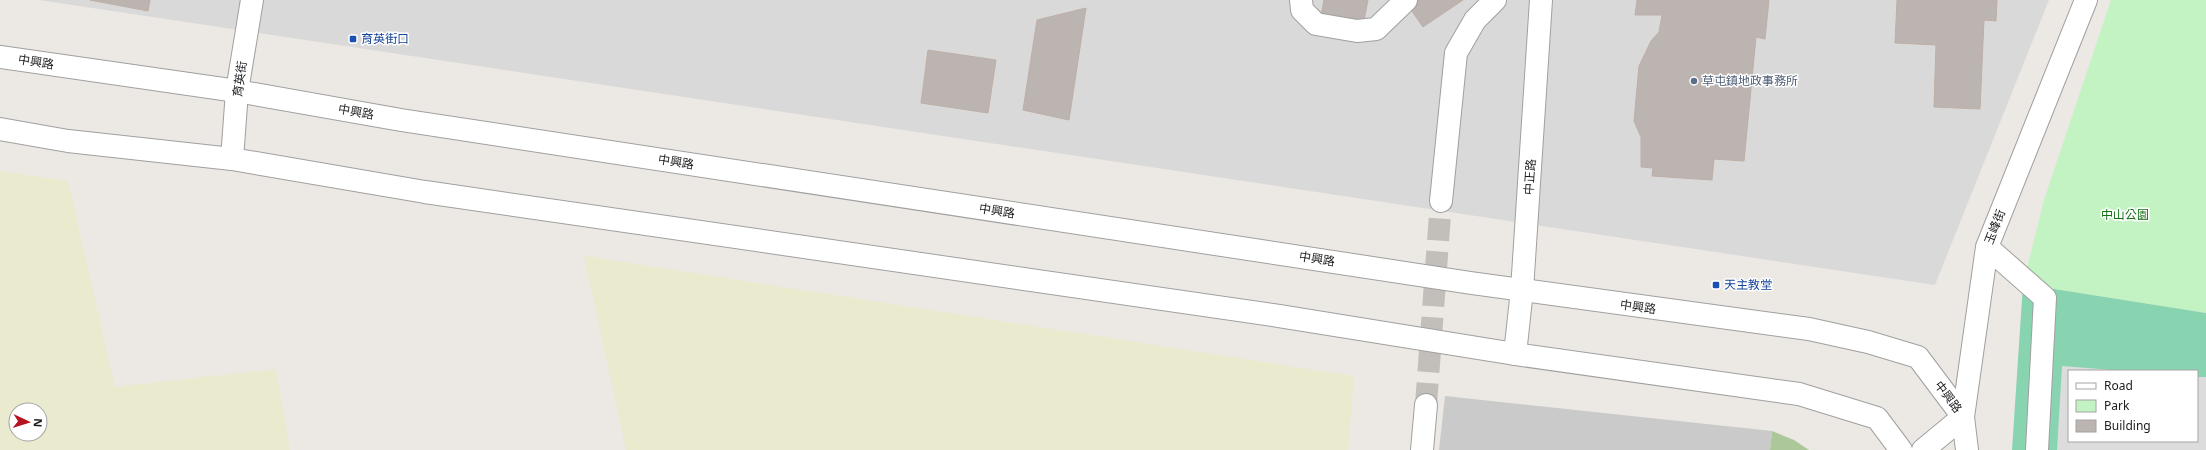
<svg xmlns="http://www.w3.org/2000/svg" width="2206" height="450" font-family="'Noto Sans','Noto Sans TC',sans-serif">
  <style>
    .residential { fill: #dad9d9 }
    .religious { fill: #cacaca }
    .farmland { fill: #eaeacf; fill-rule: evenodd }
    .forest { fill: #acc89b }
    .park { fill: #c3f3c3 }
    .pitch { fill: #88d4b1; fill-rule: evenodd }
    .parking { fill: #dcdcdc }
    .building { fill: #bcb4b0; stroke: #bdafa7 }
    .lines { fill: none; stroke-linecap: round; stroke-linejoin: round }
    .minor-tunnel { stroke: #c2bfbb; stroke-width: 22; stroke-dasharray: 22 11; stroke-linecap: butt }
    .minor-casing { stroke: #a0a0a0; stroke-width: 24 }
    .tertiary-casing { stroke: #a0a0a0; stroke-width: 24 }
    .minor { stroke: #fff; stroke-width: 22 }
    .tertiary { stroke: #fff; stroke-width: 22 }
    .transit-dot { fill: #1a4fb4; stroke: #fff; stroke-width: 1.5 }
    .service-dot { fill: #5c6f8a; stroke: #fff; stroke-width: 1.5 }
    .labels { text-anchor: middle; stroke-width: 3; stroke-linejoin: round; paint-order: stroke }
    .transit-label { font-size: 12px; fill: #164399; stroke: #fff; text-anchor: start }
    .street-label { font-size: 12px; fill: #1c1c1c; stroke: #fff }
    .service-label { font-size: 12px; fill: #4e5e75; stroke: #fff; text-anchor: start }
    .park-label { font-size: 12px; fill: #166f16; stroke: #fff }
  </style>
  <rect width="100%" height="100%" fill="#ece8e3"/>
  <path class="residential" d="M39,0H2049L1935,285Z"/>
  <path class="religious" d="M1445,396L1772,431L1770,450H1439Z"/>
  <path class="farmland" d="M0,171L68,181L115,387L276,369L290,450H0ZM16,410H40V434H16Z
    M584,256L1354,376L1348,450H626Z"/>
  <path class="forest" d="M1772,431L1794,440L1809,450H1770Z"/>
  <path class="park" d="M2111,0H2206V313L2023,284L2044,200Z"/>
  <path class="pitch" d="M2023,284L2206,313V450H2012ZM2069,371H2197V441H2069Z"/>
  <path class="parking" d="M2062,366L2126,371H2069V441H2197V377H2206V450H2057Z"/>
  <path class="building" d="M90,0H150L148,11Z
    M1324,0H1368L1363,25L1321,16Z
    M1417,0H1463L1423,27L1409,7Z
    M1637,0H1769L1765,39L1756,37L1744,161L1714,159L1712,180L1652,176L1653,168L1641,167V137L1634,121L1639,66L1651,41L1659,32L1662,15H1635Z
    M1897,0H1997L1996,21L1984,20L1980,109L1934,107L1936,45L1895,43Z
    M1086,8L1069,120L1023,110L1037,20Z
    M928,50L996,60L988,113L921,103Z"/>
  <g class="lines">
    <path class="minor-tunnel" d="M1426,405L1441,201"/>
    <g class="minor-casing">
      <path id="minor" d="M1301,0L1302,10L1316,24L1357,31L1376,29L1406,0
        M232,159L237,91L252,0
        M1441,201L1456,53L1475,20L1495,0
        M1987,247L2045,298L2037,450
        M1515,354L1522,290L1541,0
        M1422,450L1426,405
        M1923,450L1963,417L1987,247L2086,0"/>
    </g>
    <g class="tertiary-casing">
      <path id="tertiary" d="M0,57L237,91L401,120L1471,283L1809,329L1868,342L1918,357L1963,417L1967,450
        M0,129L68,141L232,159L425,192L1279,316L1515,354L1799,394L1877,418L1901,450"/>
    </g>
    <use href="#minor" class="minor"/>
    <use href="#tertiary" class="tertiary"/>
  </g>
  <g class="transit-dot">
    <rect x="349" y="35" width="8" height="8" rx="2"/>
    <rect x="1712" y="281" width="8" height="8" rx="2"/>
  </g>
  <circle class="service-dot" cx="1694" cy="81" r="4"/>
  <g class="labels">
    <g class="transit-label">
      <text x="361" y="43">育英街口</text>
      <text x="1724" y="289">天主教堂</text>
    </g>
    <g class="street-label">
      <text transform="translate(36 62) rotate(9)" y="4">中興路</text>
      <text transform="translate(240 79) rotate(-82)" y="4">育英街</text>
      <text transform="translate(356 112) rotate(10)" y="4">中興路</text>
      <text transform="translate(676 162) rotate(9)" y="4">中興路</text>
      <text transform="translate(1530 177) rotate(-86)" y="4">中正路</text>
      <text transform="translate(997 211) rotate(9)" y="4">中興路</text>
      <text transform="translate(1995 227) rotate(-69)" y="4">玉峰街</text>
      <text transform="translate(1317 259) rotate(9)" y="4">中興路</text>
      <text transform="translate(1638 307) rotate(8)" y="4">中興路</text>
      <text transform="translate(1948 397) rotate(53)" y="4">中興路</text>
    </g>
    <g class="service-label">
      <text x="1702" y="85">草屯鎮地政事務所</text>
    </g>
    <g class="park-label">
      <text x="2125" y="219">中山公園</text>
    </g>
  </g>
  <rect x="2068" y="370" width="130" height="72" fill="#ffffff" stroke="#a4a4a4"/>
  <rect x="2076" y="383" width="20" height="6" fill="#ffffff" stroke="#a4a4a4"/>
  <text x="2104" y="390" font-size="12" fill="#1c1c1c">Road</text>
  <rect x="2076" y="400" width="20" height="12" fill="#c3f3c3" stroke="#a4a4a4"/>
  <text x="2104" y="410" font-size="12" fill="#1c1c1c">Park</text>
  <rect x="2076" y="420" width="20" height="12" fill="#bcb4b0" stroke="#a4a4a4"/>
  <text x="2104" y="430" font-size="12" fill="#1c1c1c">Building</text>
  <g transform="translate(28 422) rotate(94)"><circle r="19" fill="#ffffff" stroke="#a4a4a4"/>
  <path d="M0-3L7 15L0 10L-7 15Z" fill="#b5131f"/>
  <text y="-6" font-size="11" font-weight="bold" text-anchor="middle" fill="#1c1c1c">N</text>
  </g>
</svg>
